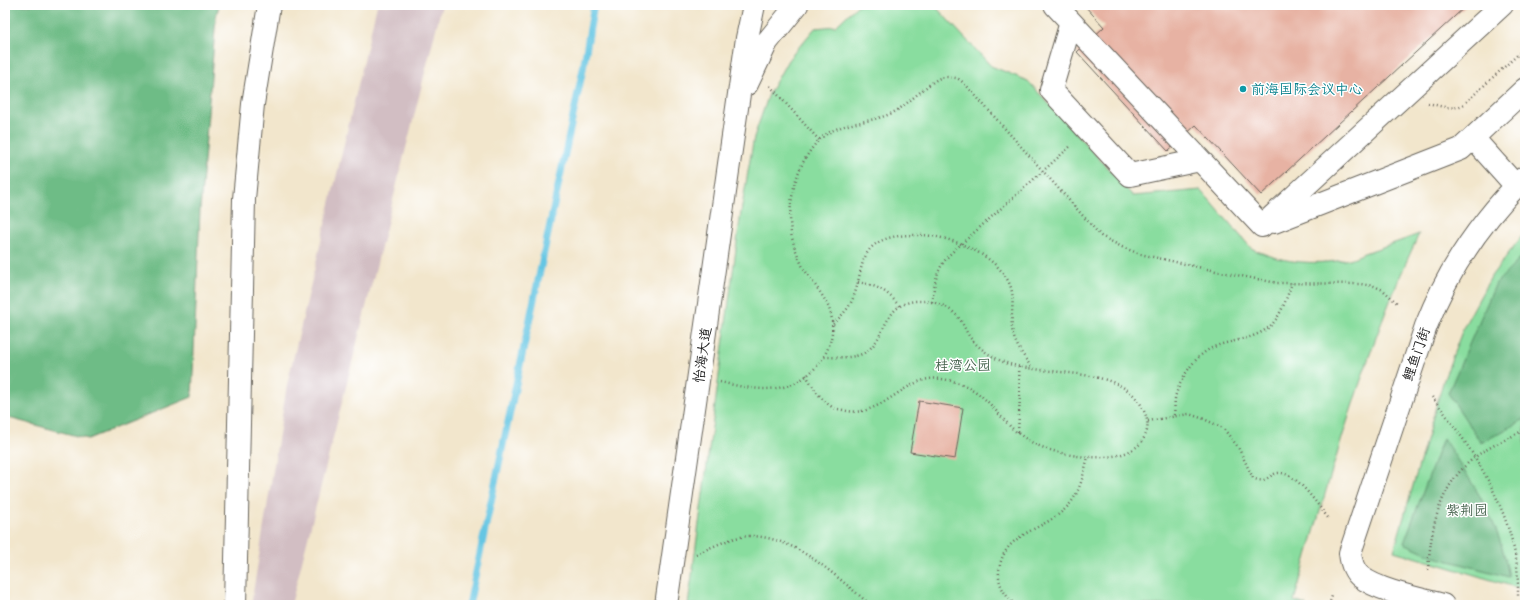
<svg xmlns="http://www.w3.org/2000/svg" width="1530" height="610" font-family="'Indie Flower','LXGW WenKai TC',sans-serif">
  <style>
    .industrial { fill: #d2bec3 }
    .green { fill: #89dd9f; stroke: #527c5e }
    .forest { fill: #6ebc86; stroke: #456c51 }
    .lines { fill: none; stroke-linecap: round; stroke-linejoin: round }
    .stream { stroke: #65c6e3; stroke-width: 7 }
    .building { fill: #e7b2a3 }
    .minor-casing { stroke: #67635a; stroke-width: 24 }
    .path { stroke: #67635a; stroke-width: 2.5; stroke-dasharray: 1 3; stroke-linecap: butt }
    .minor { stroke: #fff; stroke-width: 22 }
    .culture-dot { fill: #0f9aa8; stroke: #fff; stroke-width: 1.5 }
    .labels { text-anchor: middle; stroke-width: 3; stroke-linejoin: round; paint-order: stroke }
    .culture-label { font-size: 14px; fill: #0d838f; stroke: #fff; text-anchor: start }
    .street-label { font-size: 14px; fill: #1c1c1c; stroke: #fff }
    .park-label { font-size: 14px; fill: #42604a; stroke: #fff }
  </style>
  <rect width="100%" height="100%" fill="#fff"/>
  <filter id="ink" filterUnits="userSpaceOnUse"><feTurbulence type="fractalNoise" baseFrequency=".025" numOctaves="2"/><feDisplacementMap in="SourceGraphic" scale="8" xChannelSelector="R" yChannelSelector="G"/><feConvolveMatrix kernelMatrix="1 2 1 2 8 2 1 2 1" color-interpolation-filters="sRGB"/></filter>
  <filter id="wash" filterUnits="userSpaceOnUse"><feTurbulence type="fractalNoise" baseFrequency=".012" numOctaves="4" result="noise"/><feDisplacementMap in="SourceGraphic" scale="16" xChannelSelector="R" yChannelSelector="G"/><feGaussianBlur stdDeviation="0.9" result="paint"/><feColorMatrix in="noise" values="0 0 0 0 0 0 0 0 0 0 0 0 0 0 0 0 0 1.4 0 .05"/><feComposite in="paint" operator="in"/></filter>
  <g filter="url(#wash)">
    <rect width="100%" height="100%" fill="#f2e6cc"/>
    <path class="industrial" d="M377,5H442L291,605H251L287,385Z"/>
    <path class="green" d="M858,5H934L991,66L1028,81L1133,196L1201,190L1251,248C1280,263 1312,265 1344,260C1351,259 1358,256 1364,253C1383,247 1401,241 1419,234C1364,351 1330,477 1294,601L1306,605H688L741,212L754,137L769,94L788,60L815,28L836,26Z
      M1525,232V590L1394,551L1444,379L1464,326L1492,275Z"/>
    <path class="forest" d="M5,5H219L216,17L200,210L192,397L88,439L5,417Z
      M1525,254V419L1481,443L1448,393L1496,283Z
      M1443,438C1474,486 1499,519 1509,577L1435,557L1404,543Z"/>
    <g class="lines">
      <path class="stream" d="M469,605L583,69L594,5"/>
    </g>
    <g id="blocks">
      <path class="building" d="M1084,5H1467L1261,195L1196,125L1168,151L1077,52L1104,27Z
        M919,401L963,408L955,459L910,452Z"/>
    </g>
  </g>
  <g filter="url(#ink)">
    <use href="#blocks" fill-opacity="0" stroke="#67635a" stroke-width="1"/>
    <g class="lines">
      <g class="minor-casing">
        <path id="minor" d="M1055,5L1262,226L1502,5
          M1071,22L1051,90L1130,175L1200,160
          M747,84L767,42L797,5
          M1473,138L1516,186
          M1274,222L1461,149L1525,89
          M235,605L244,199L253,104L269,5
          M666,605L747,38L754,5
          M1443,605C1421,599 1379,591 1361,577C1353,571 1351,562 1350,553L1426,326C1448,269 1482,220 1525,177"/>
      </g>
      <path class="path" d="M770,86L819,140
        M1428,103C1441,106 1452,111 1464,104L1525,48
        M858,282C877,286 887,290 899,306
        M932,302C935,282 935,272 949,255L1072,145
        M833,324C841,316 849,309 853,298C860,283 859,262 870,249C883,235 903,235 921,235C951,236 998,255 1010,285C1016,300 1009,318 1013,334C1016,346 1025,358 1032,368
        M806,375C813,387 820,399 832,407C835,409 839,409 843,410C875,419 896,388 924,380C937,376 956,381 968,387C987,397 995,411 1009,425C1013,430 1019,434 1025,438C1048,456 1123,469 1142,441C1149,431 1149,422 1144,411C1124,362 1042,379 1001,361C989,355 977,347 969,336C966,331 964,326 961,321C951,306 934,300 916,301C882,304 887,340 864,353C852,359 837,357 824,357
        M720,382C738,386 758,391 777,388C812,384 841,346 830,311C825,296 811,281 803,267C798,257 793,244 791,233C788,210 793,179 805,159C821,131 836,127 866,121C880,118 891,115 902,107C911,100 930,83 938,79C943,76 951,77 956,78C960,79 963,83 966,85L1101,236L1122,247L1140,254L1216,271L1277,283L1360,284L1374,286L1383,290L1398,304
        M1432,397C1470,445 1505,498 1516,559C1518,571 1518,584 1518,596
        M1174,415C1175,408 1174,401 1176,394C1183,374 1197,352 1219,345C1235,340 1253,339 1268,328C1280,319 1287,297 1292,283
        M1148,421L1189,414L1204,419L1223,428L1238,447L1253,478C1267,485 1269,473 1279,473C1297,472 1318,506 1329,519
        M1018,432L1020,397L1019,366
        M696,554C713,547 732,536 751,536C798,537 837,578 871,605
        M1428,570C1431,527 1439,486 1474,458C1489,446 1509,439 1525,429
        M1015,605C1003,593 996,582 1000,565C1007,532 1044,530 1065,509C1080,495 1083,475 1088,457
        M1329,605L1332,596"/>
      <use href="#minor" class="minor"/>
    </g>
  </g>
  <circle class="culture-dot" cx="1243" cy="89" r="4"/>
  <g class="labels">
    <g class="culture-label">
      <text x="1251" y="94">前海国际会议中心</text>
    </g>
    <g class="street-label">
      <text transform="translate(1416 354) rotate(-71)" y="5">鲤鱼门街</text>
      <text transform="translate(702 355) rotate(-82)" y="5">怡海大道</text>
    </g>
    <g class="park-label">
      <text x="963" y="370">桂湾公园</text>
      <text x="1467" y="515">紫荆园</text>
    </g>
  </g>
  <rect width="1530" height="610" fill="none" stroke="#fff" stroke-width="20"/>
</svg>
